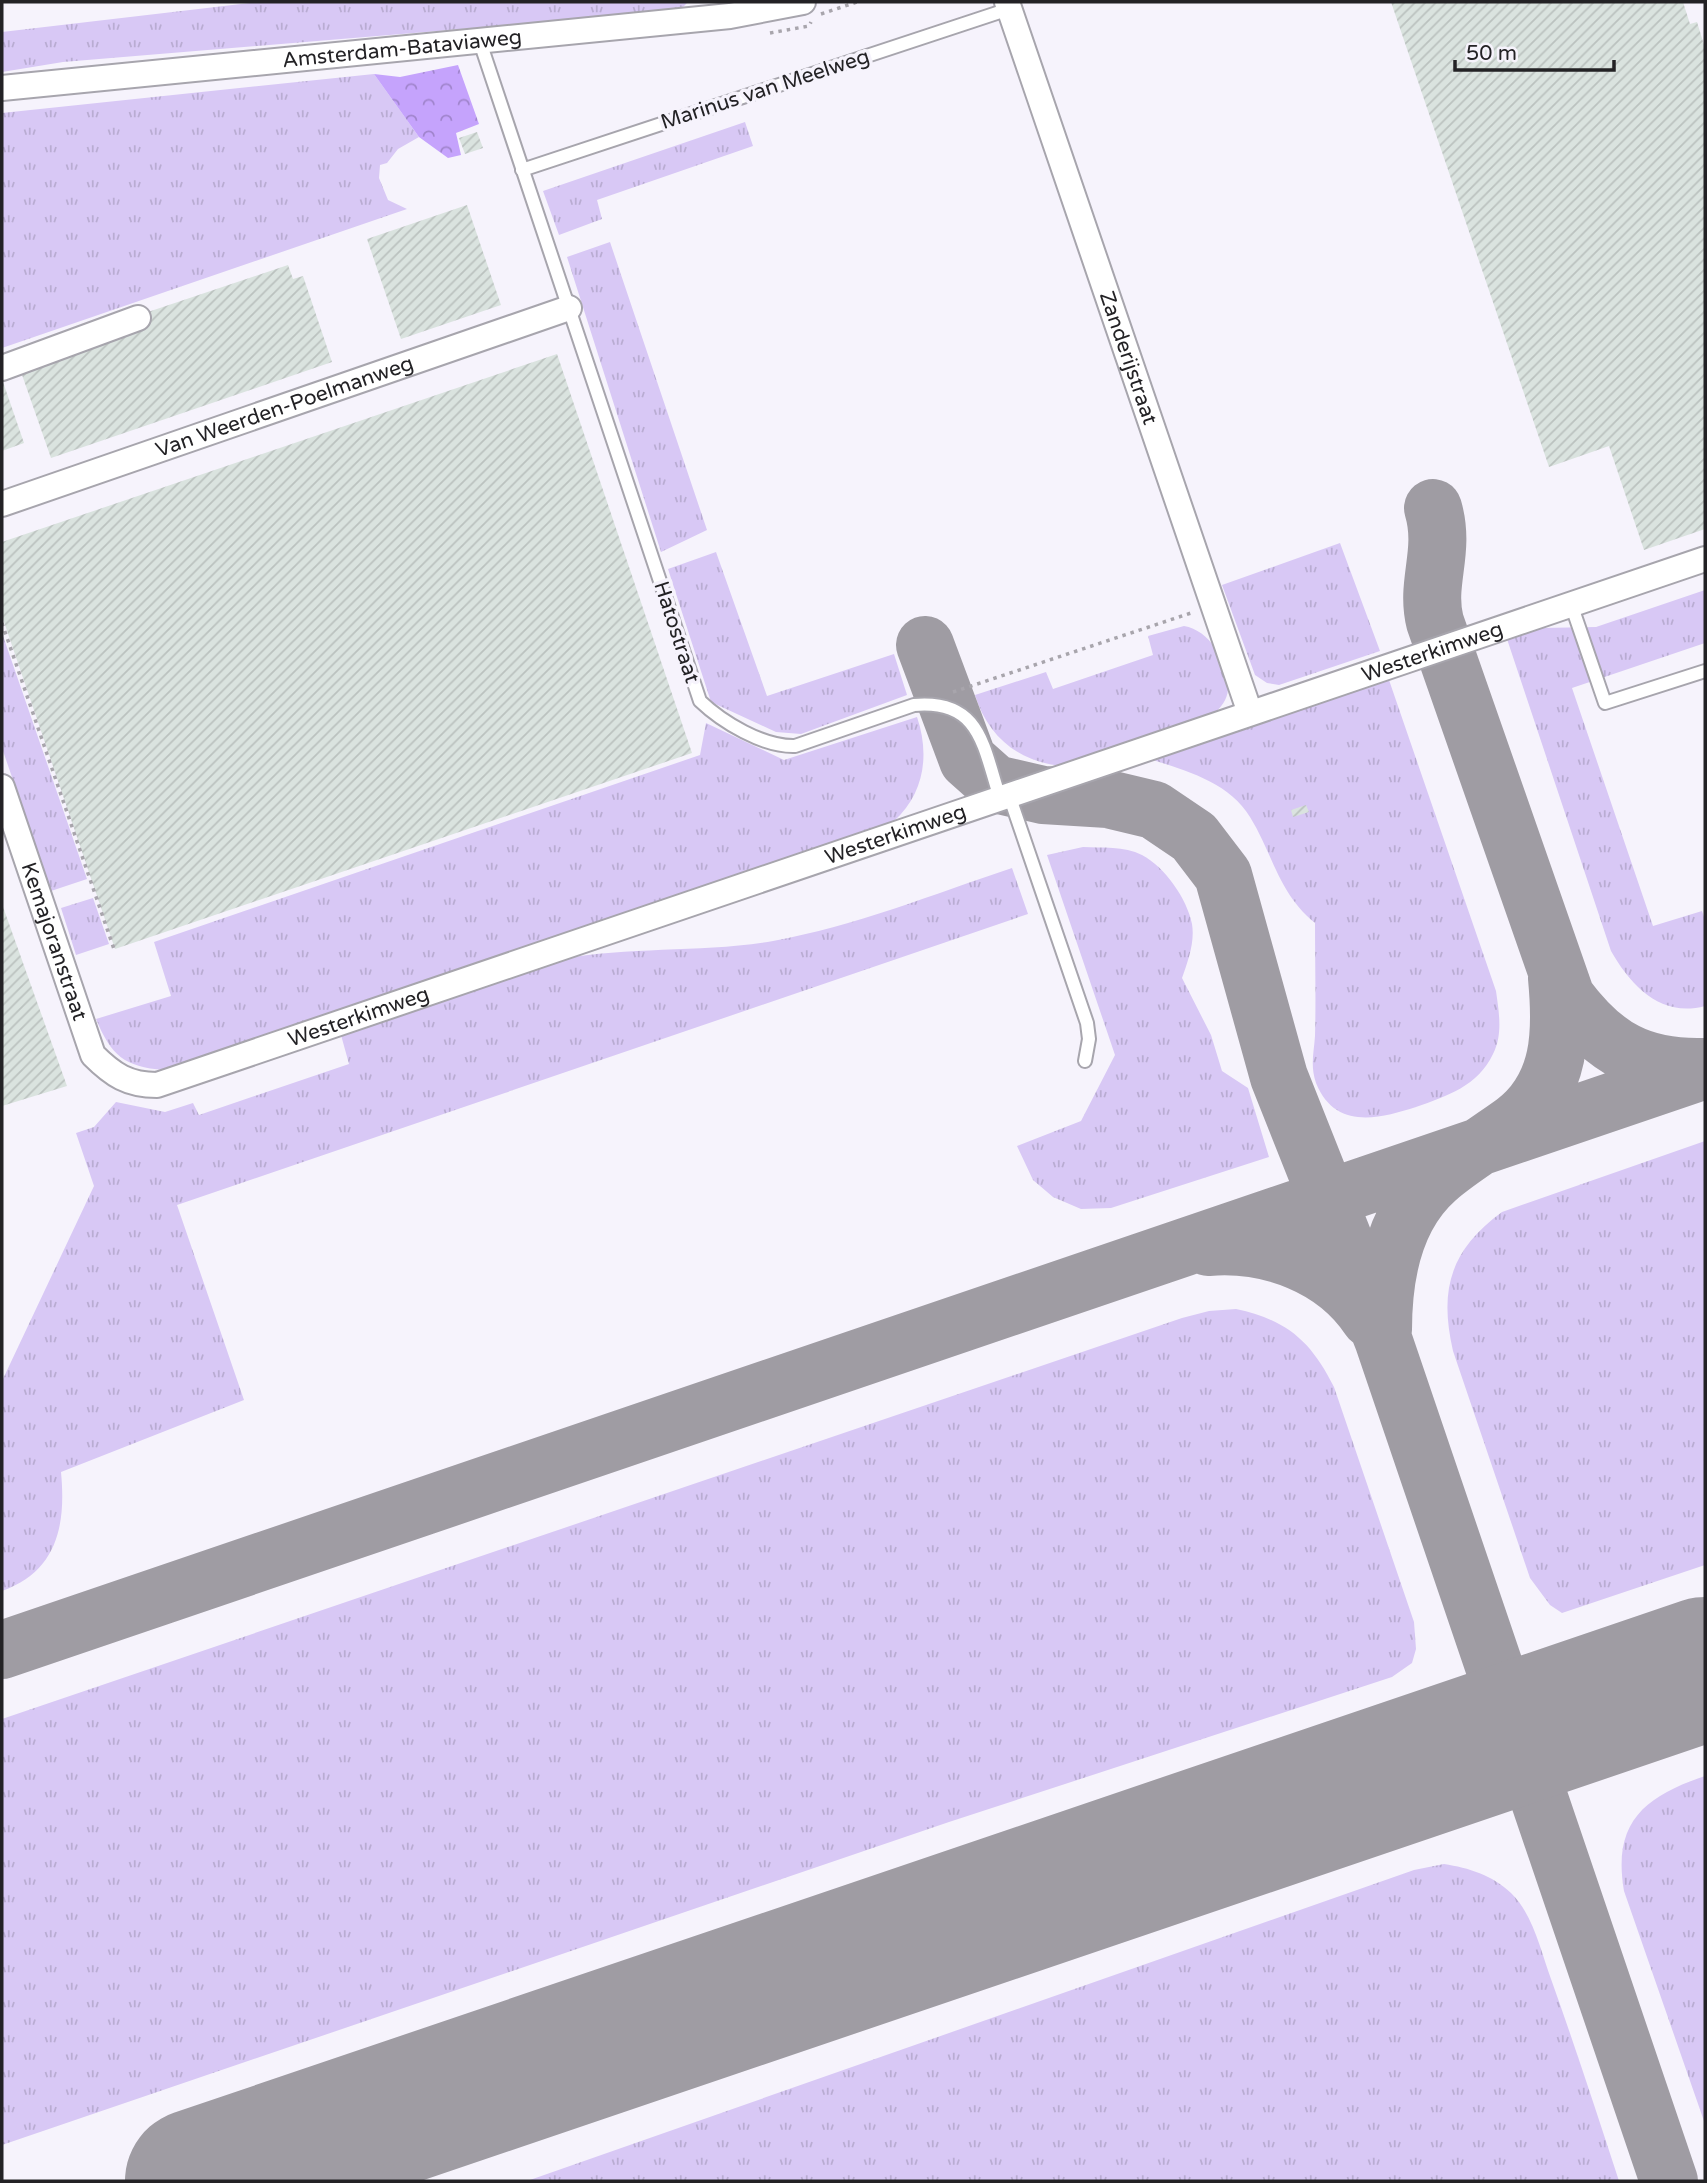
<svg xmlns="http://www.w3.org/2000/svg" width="1707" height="2183" font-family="'Varela Round',sans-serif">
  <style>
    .grass { fill: url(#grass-tufts) }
    .forest { fill: url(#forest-crowns) }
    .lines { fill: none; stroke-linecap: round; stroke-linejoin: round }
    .taxiway { stroke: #9f9ca3; stroke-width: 58 }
    .runway { stroke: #9f9ca3; stroke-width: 144 }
    .building { fill: url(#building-hatch) }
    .lane-casing { stroke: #a7a5ad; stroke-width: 16 }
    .street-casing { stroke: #a7a5ad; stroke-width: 28 }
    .path { stroke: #a8a5ac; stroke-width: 3.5; stroke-dasharray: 3.5 5; stroke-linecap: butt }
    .lane { stroke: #fff; stroke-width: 12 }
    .street { stroke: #fff; stroke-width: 24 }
    .labels { text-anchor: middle; stroke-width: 7; stroke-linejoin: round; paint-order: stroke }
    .street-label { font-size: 21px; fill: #232225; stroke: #f6f3fc }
  </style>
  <defs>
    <pattern id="grass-tufts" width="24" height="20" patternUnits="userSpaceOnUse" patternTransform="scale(1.75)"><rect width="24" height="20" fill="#d8c8f5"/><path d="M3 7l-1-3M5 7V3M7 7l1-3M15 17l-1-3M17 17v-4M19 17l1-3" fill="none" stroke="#b9acd2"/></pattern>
    <pattern id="forest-crowns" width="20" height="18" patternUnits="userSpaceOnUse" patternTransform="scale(1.75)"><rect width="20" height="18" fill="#c5a3fc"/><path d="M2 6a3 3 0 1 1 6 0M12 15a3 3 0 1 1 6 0" fill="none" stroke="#a084cc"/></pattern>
    <pattern id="building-hatch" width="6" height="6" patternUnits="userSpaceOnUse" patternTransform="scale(1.75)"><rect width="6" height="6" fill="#dae3df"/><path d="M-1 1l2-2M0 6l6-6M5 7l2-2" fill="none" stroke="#bbc2bf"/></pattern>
  </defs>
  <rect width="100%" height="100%" fill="#f6f3fc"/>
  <path class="grass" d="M259,2H688L679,11L63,62L2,72V32Z
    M374,74L419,137L398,149L387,163L380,165L379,178L388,200L407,209L2,348V113Z
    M745,122L753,146L597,200L602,219L559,235L543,191Z
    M610,242L707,530L661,552L567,257Z
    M1340,543L1380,651L1279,685L1267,683L1255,675L1222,585Z
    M716,552L767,696L894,654L907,695L801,734L776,732L711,702L668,569Z
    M1705,590V643L1572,688L1653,926L1702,911L1705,920V1006C1661,1018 1631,986 1611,951L1507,639L1541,628L1596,627Z
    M1184,626C1210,630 1229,663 1228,690C1227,700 1221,707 1214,714L1062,766C1019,762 988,737 975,695L1046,672L1053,689L1153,655L1148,636Z
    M2,633L87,879L51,891L2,748Z
    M1389,680L1496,991C1499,1013 1503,1034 1493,1054C1478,1086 1447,1096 1416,1107C1379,1119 1335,1130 1316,1083C1310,1066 1314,1052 1315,1036C1316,998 1315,961 1315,923C1278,893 1273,854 1250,817C1230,783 1187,771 1153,760Z
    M917,717C930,755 924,794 894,821L164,1070C124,1067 111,1055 96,1019L171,996L154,942L700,755L706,723L784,760Z
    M1083,847C1102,848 1124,846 1142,855C1165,867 1187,899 1192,924C1195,942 1188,961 1182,978L1211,1035L1222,1071L1248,1088L1269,1157L1111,1208L1081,1209L1053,1197L1033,1180L1017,1146L1081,1121L1115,1055L1047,855Z
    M1012,868L1028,914L177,1205L244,1400L61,1472C66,1524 58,1571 2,1591V1381L94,1186L76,1133L94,1127L116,1102L165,1112L193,1103L199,1115L349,1064L341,1035L561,959C631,946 703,953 773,941C855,926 934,894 1012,868Z
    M93,898L109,944L76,955L61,908Z
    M1705,1141V1565L1562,1613L1550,1605L1530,1578L1453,1351C1439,1290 1450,1250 1502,1212Z
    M1236,1309C1287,1320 1311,1341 1334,1387L1414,1622L1416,1649L1412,1663L1392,1677L949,1822L2,2145V1719L1182,1318L1209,1311Z
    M1705,1776V2124L1624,1891C1612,1821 1646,1796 1705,1776Z
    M1444,1864C1469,1868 1492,1875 1511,1893C1533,1914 1541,1952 1551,1979C1575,2046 1597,2114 1619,2181H527L1414,1870Z"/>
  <path class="forest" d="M458,65L479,124L456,133L461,155L448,158L419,137L374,74L400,77Z"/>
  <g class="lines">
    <path class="taxiway" d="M1433,508C1446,552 1425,582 1435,622L1566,997C1604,1048 1641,1069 1705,1067
      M925,645L968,760L995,784L1043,795L1108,799L1154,810L1194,837L1223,875L1279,1077L1383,1339L1669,2181
      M1208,1247C1269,1242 1335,1266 1370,1319
      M1383,1330C1383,1276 1393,1217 1436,1179C1460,1158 1488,1142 1514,1123C1562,1087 1562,1031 1557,978
      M2,1650L1705,1070
      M1411,1769C1467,1747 1500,1746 1499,1675
      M1538,1791C1535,1746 1548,1731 1586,1710"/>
    <path class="runway" d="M197,2181L1705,1669"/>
  </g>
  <path class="building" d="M1391,2H1683L1690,24L1697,22L1705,48V529L1644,550L1609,446L1549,467Z
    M477,132L483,148L465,154L459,138Z
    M467,205L501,305L401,339L367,239Z
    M288,265L293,279L303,276L332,362L51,458L21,372L146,329L142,314Z
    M557,354L692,753L115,949L2,616V542Z
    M2,379L24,443L2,451Z
    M1306,805L1309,812L1293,817L1291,810Z
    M2,904L67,1086L2,1106Z"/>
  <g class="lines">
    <g class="lane-casing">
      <path id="lane" d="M480,42L700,701C722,722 763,747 795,746L914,705C981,699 983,747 1000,798
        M522,170L1009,9
        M1571,604L1605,703L1705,671
        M1009,795L1087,1023L1089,1039L1085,1061"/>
    </g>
    <g class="street-casing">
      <g id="street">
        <path id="s1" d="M1007,2L1250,713"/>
        <path id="s2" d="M2,88L730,16L803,2"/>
        <path d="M2,368L138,318"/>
        <path id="s3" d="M2,504L569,308"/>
        <path id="s4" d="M2,787L93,1055C113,1075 128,1085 157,1085L1705,559"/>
      </g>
    </g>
    <path class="path" d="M821,14L857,2
      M770,33L809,26L811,22
      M2,623L115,952
      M953,692L1191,613"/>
    <use href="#lane" class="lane"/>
    <use href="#street" class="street"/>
  </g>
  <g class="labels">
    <g class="street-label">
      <text dy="7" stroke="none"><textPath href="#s2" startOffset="402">Amsterdam-Bataviaweg</textPath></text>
      <text transform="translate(765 89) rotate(-18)" y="7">Marinus van Meelweg</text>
      <text dy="7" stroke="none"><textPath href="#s1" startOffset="376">Zanderijstraat</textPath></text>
      <text dy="7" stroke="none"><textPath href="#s3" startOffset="299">Van Weerden-Poelmanweg</textPath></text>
      <text transform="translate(677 632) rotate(72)" y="7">Hatostraat</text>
      <text dy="7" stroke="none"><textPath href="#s4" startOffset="1703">Westerkimweg</textPath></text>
      <text dy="7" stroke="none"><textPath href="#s4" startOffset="1136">Westerkimweg</textPath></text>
      <text dy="7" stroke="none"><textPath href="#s4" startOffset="163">Kemajoranstraat</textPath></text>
      <text dy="7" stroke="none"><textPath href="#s4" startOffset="569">Westerkimweg</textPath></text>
    </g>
  </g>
  <rect width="1707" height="2183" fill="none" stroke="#232225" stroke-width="7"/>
  <path d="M1455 60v10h159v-10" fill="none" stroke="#232225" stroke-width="3.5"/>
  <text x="1466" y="60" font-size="21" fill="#232225" stroke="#f6f3fc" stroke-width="5" paint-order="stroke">50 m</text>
</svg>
